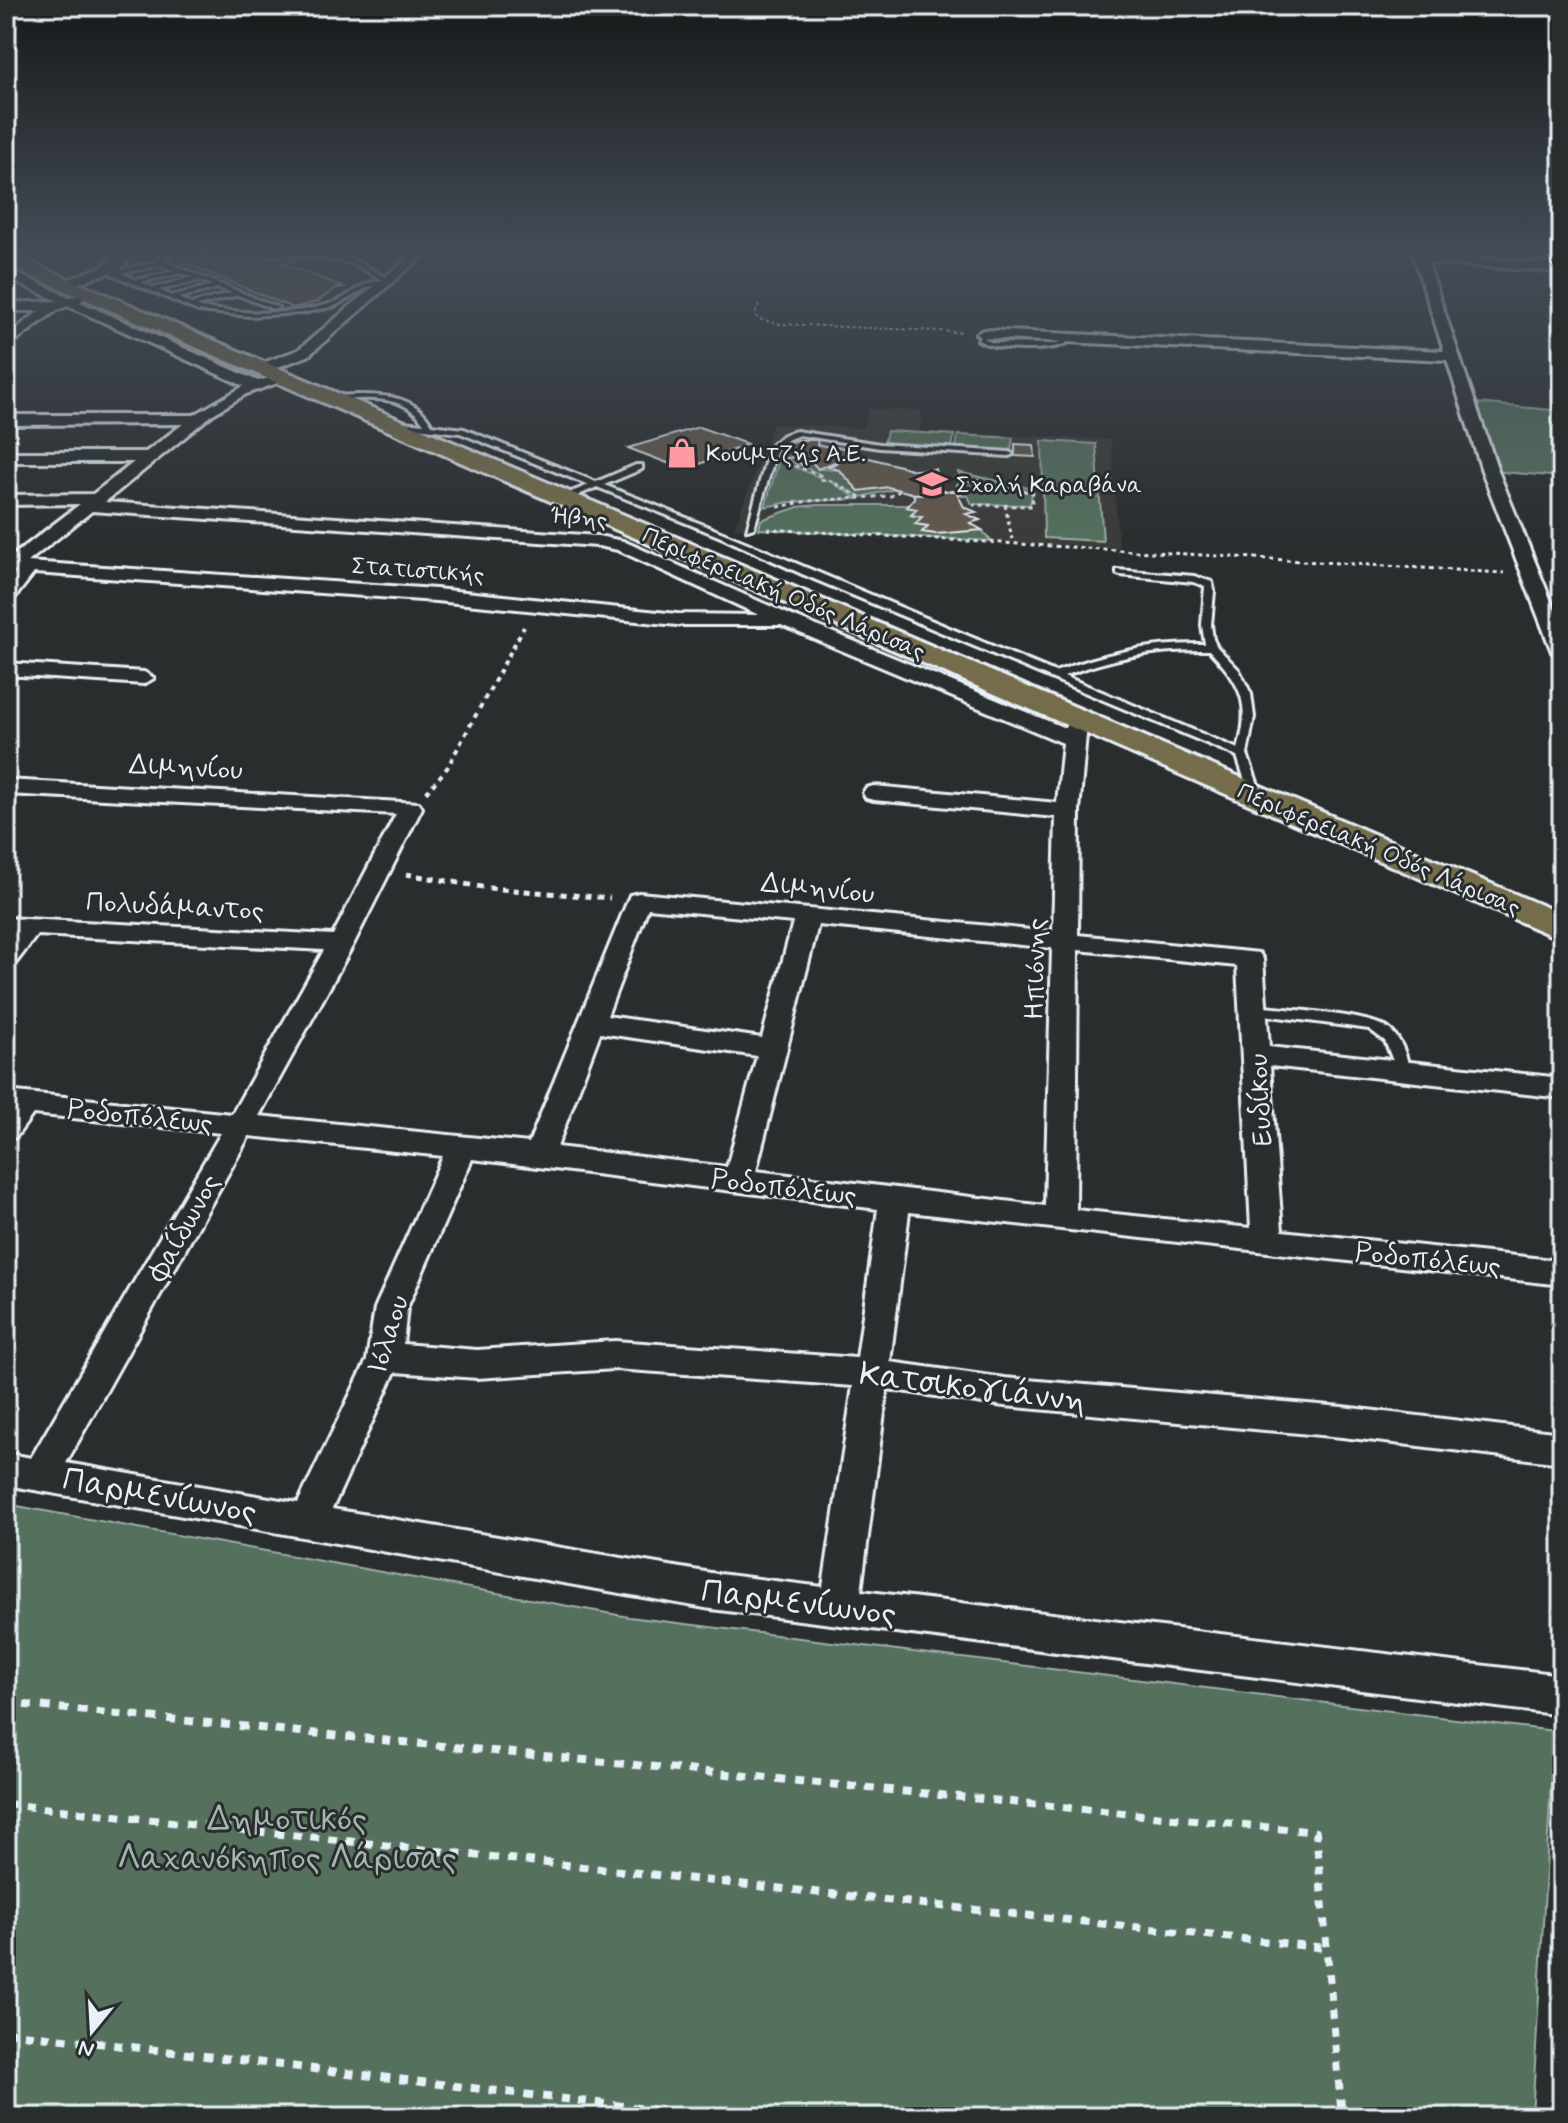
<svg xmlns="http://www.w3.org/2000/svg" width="1568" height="2123" font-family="Mynerve,sans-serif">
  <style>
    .built { fill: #3b3a37 }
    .green { fill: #546f5d; stroke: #9eb0aa; stroke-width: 2 }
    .building { fill: #64594b; stroke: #e8f1f8; stroke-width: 2 }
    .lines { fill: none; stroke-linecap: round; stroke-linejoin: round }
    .service-casing { stroke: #e8f1f8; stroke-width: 6 }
    .minor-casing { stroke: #e8f1f8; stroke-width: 6 }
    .trunk-casing { stroke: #e8f1f8; stroke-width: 6 }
    .path-far4 { stroke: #e8f1f8; stroke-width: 2; stroke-dasharray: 3 3; stroke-linecap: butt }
    .path-far3 { stroke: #e8f1f8; stroke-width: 3; stroke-dasharray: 4 4; stroke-linecap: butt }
    .path-far2 { stroke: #e8f1f8; stroke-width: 4; stroke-dasharray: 5 5; stroke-linecap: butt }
    .path-far1 { stroke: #e8f1f8; stroke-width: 5; stroke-dasharray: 6 6; stroke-linecap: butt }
    .path { stroke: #e8f1f8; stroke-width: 8; stroke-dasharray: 9 9; stroke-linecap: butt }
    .service { fill: #2a2d2e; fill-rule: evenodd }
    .minor { fill: #2a2d2e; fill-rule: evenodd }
    .trunk { fill: #746c4b; fill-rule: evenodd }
    .labels { text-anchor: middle; stroke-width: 6; stroke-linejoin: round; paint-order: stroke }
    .far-poi-label { font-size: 24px; fill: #e8f1f8; stroke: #2a2d2e; text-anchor: start }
    .far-street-label { font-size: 24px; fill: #e8f1f8; stroke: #2a2d2e }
    .street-label { font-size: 28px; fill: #e8f1f8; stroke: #2a2d2e }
    .near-street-label { font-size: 34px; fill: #e8f1f8; stroke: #2a2d2e }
    .near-park-label { font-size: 34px; fill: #a5b6b2; stroke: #2a2d2e }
  </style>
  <rect width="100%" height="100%" fill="#2a2d2e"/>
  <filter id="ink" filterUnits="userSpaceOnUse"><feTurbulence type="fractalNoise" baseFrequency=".0125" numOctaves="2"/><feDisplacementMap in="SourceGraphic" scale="16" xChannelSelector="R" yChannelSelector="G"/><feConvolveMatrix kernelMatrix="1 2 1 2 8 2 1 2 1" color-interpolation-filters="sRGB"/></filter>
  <g filter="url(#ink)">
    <path class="built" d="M44,251H409L335,313H202Z
      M868,409L922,411L920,431L1111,440L1119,548L734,528L773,424L863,428Z"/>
    <path class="green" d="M1467,402L1562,411V477L1491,471Z
      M887,431L954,435L952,447L884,443Z
      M958,435L1013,438L1011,450L956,447Z
      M1042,441L1096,444L1103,541L1044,538Z
      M794,457L801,464L812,462L818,469L839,470L859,491L888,487L896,489L861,497L828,480L858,499L789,502L765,507L779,460L826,480L821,478L822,475L785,459Z
      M958,472L1033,489L1030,505L972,504L968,496H962L958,479L1028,491L960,476Z
      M817,505H909L917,509L911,515L922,517L916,524L928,526L923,532L982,530L991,541L759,529L761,520L798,507Z
      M6,1504L629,1617L1554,1731L1532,2117H6Z"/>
    <path class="building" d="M218,254L230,258L249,254L260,258L281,254L299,260L283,264L344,287L334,289L317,302L293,308L180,261Z
      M699,427L747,444L686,470L628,448Z
      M797,440H818L817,445L853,449L854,454L818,469L812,462L801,464L794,457L781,459L777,450Z
      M1015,444L1034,445L1035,457L1015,456Z
      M854,454L915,470L935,469L940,493L915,494L888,487L859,491L839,470L828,467Z
      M940,491H956L964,507L976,512L966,514L980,520L970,523L982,530L936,534L922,532L928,526L915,524L922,517L911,515L917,509L907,507L915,498L913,494Z"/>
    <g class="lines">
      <g class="service-casing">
        <path id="service" d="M128,251L313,252L356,261L390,280L386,283L368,287L335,306L302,313L250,316L198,311L111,274ZM132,254H163L156,262L120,270ZM169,254L313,256L352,263L383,280C356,283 354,296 332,303C291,317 243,313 201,308L197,306L238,295L274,309L279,308L168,263L169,261H163ZM161,265L176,271L136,280L121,273ZM181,273L193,277L154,288L141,282ZM199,280L213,285L172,296L159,290ZM218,288L232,293L191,304L178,298Z
          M983,332L986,334L985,339L993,343L1055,344L1062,341L1064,337L1069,338L1067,343C1049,352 995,351 978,340Z
          M358,395C388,395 417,397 432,425L464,429L596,482L636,465H642V469L604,485C755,544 904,610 1055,672C1103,653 1153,643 1205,644L1202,625L1205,586L1193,582L1120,575L1117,574V570L1194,576L1212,582L1214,591L1211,625L1213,639L1217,647L1239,670L1251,694L1254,717L1247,754L1262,796L1256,799L1250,796L1237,756L802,574L721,537L597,487L567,500H561V496L589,485L460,433L389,425V421H392L424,424C405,392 364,399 332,400L328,398L332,396ZM1209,650C1240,683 1252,702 1238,749L1064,676C1111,657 1158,649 1209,650Z
          M796,431L880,444L1009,452L1013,454L1009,456L880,448L799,435L789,439L777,449L754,528L747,530L769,448L783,435Z
          M1253,1006C1281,1009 1372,1014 1390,1030C1402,1040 1406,1056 1410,1070L1408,1073H1398L1385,1041L1369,1029L1248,1013L1246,1010L1248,1007Z"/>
      </g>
      <g class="minor-casing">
        <path id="minor" d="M119,251H131L111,272L66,287L60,283L103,266Z
          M416,251H428L308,356L267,371H257V365L298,350Z
          M1412,251H1423L1425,256L1562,264V272L1428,263L1498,471L1562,628V658L1552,652L1482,471L1447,360L983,338L976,334L983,330L1444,351Z
          M6,269L69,297L83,295L85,298L80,302L258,381L285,374L292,378L246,394L213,414L105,502L598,536L623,541L790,615L1065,728L1069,720H1083L1087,724L1079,811L1078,935L1259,953L1263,959L1269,1047L1562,1078V1098L1270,1066L1282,1231L1562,1261V1285L909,1212L890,1362L1004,1378L1342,1407L1562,1433V1463L1342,1437L1004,1406L887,1389L861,1591L1562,1675V1715L711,1609L6,1485V1453L31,1458L221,1133L33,1114L16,1137L6,1140V1091L232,1114L324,950L37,935L15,964L6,966V941L11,934H6V918L333,935L396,814L6,794V780L419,803L422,808L354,943L259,1116L529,1143L630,895L639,893L1053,932L1056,817L874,800L866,798L863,793L866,788L874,786L1057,803L1063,743L781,625H677L436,601L34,573L13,600L6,602V584L16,572L6,571V561L80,504L6,505V495L93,494L134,462H6V452H146L183,424L6,425V415H194L244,386L68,306L57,310L6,348V337L39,311H6V303L58,301L6,278ZM92,511L598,546L618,550L759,615L677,614L436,589L28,562ZM648,908L793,922L762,1038L607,1016ZM818,925L1052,948L1045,1206L756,1171ZM1078,950L1237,966L1251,1228L1076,1210ZM600,1033L757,1056L727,1167L557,1147ZM249,1136L443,1156L375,1308L367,1360L298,1503L66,1463ZM472,1159L878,1209L857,1358L615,1341L477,1350L403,1344L407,1308ZM615,1369L853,1386L823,1587L711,1573L332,1509L395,1372L477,1378Z
          M6,663L144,672L154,678L144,684L6,675Z"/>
      </g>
      <g class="trunk-casing">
        <path id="trunk" d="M6,252L1562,914V940L6,265Z"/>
      </g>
      <path class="path-far4" d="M759,305L755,314L758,319L780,324L962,332"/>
      <path class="path-far3" d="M787,463L822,476V480H829L864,499
        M961,495L955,477L1033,493L1032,506L973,505
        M1005,505L1012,539
        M778,507L808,501L891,496L901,490
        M767,529L1504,573"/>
      <path class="path-far2" d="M426,793L447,768L524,627"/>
      <path class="path-far1" d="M406,874L488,888L610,898"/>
      <path class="path" d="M6,1703L1316,1832L1342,2117
        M6,1804L1326,1948
        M6,2032L714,2117"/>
      <use href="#service" class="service"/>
      <use href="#minor" class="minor"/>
      <use href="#trunk" class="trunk"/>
    </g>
  </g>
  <linearGradient id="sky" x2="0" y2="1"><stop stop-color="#171919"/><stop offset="0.46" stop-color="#444c57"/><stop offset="1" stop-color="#444c57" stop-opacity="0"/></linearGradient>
  <rect width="1568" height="548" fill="url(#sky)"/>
  <defs>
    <g id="shop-bare" transform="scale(2.4)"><path d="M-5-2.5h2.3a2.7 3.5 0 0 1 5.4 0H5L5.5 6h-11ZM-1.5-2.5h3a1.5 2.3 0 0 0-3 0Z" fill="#ff9aa2" stroke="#2a2d2e" stroke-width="2.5" paint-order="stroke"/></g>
    <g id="school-bare" transform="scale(2.4)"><path d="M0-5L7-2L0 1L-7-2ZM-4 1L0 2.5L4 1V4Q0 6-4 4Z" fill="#ff9aa2" stroke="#2a2d2e" stroke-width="2.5" paint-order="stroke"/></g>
  </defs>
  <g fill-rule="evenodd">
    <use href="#shop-bare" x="682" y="453"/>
    <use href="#school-bare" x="932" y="484"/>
  </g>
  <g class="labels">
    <g class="far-poi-label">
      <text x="706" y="461">Κουιμτζήs Α.Ε.</text>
      <text x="956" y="492">Σχολή Καραβάνα</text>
    </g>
    <g class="far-street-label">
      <text transform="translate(579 517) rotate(6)" y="8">Ήβης</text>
      <text transform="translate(418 570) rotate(4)" y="8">Στατιστικής</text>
      <text transform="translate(784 593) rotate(23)" y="8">Περιφερειακή Οδός Λάρισας</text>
      <text transform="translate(1379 849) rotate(23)" y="8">Περιφερειακή Οδός Λάρισας</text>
    </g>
    <g class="street-label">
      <text transform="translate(186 766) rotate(3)" y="10">Διμηνίου</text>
      <text transform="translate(818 887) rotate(6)" y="10">Διμηνίου</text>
      <text transform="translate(175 905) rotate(3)" y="10">Πολυδάμαντος</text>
      <text transform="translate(1034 969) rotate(-89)" y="10">Ηπιόνης</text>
      <text transform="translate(1259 1100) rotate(-93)" y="10">Ευδίκου</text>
      <text transform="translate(140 1115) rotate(6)" y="10">Ροδοπόλεως</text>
      <text transform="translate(784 1186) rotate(7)" y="10">Ροδοπόλεως</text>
      <text transform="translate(183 1227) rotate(-61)" y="10">Φαίδωνος</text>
      <text transform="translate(1428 1258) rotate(6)" y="10">Ροδοπόλεως</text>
      <text transform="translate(387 1334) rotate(-73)" y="10">Ιόλαου</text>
    </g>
    <g class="near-street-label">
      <text transform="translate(973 1386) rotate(7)" y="12">Κατσικογιάννη</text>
      <text transform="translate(160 1494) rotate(10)" y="12">Παρμενίωνος</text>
      <text transform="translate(799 1601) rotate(7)" y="12">Παρμενίωνος</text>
    </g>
    <g class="near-park-label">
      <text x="287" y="1830">Δημοτικός<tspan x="287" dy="39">Λαχανόκηπος Λάρισας</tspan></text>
    </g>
  </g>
  <rect width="1568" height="2123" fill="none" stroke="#2a2d2e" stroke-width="32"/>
  <rect x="16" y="16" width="1536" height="2091" fill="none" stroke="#e8f1f8" stroke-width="3" filter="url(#ink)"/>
  <g transform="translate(92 2031) rotate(198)" stroke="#2a2d2e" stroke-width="6" paint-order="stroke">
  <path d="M0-6L14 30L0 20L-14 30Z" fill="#e8f1f8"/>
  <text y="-12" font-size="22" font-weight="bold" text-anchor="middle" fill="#e8f1f8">N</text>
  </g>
</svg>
